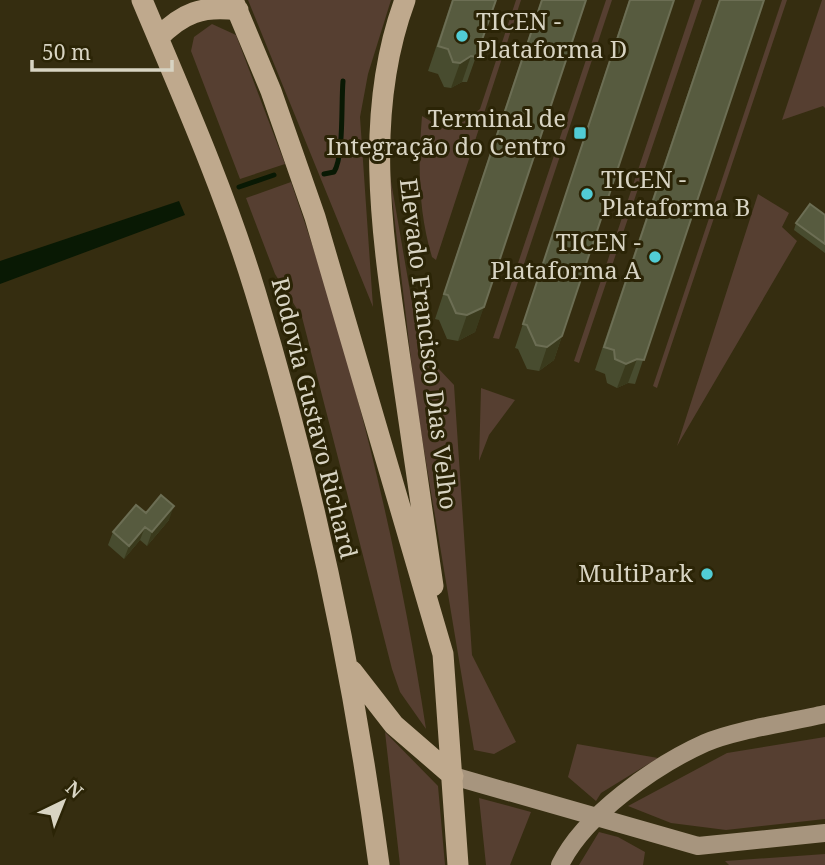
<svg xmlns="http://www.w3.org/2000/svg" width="825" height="865" font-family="'Noto Serif',serif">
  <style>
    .green { fill: #563f31 }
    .water { fill: #091904 }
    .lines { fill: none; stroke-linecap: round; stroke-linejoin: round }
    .stream { stroke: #091904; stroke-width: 5 }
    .primary { stroke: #a7957e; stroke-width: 18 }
    .highway { stroke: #bfa98d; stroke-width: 21 }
    .wall { fill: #484c2f }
    .shaded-wall { fill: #3a3a1c }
    .building { fill: #575b3f; stroke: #6c6e54; stroke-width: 2 }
    .poi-dot { fill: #51ccd5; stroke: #2b2406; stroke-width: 2.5 }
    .labels { text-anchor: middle; stroke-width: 6; stroke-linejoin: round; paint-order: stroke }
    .poi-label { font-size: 24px; fill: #d8d4c3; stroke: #2b2406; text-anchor: end }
    .street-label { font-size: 24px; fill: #d8d4c3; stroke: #2b2406 }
  </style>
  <rect width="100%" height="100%" fill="#352d10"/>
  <path class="green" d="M248,0H391L368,74L360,117L373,307Z
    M516,0H521L436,260L432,257C418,210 418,165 422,116L432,122L448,125L463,122L480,109Z
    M606,0H612L499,339L493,338Z
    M695,0H702L579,363L574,361Z
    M782,0H787L657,388L653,386Z
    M822,0H825V108L823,106L782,120Z
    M212,24L236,35L285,164L240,179L191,51L194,37Z
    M388,164L420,349L454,385L472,655L516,742L494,754L474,750L416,402Z
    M291,182C353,359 398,544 426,729L400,692L392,669L302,317L275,274L246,198Z
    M758,194L789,213L782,227L797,241L677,446Z
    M481,388L515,400L489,435L479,461Z
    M385,732L438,786L445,865H400Z
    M825,737V819L726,830L671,823L628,806L727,753Z
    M577,744L658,758L601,793L596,801L568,777Z
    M479,798L531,812L510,865H486Z
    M599,832L618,837L645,852L643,865H579Z
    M825,854V865H729L725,861Z"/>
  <path class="water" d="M179,201L185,215L0,284V261Z"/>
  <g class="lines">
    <path class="stream" d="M324,174L334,172C344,156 341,104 343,81
      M239,187L274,175"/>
    <path class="primary" d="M453,776L698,846L825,833
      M560,865C584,815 656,765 705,743C735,730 791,722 825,714"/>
    <path class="highway" d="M142,0C182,95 225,192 255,291C312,478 353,671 379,865
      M233,0L271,91L315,217L443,654L458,865
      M405,0C362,116 383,240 400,359C411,434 422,510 433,586
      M158,38C182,13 203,5 238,10
      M352,671L394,725L453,776"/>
  </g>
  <path class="wall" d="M452,0H496L467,82H462L451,88L444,87L438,74L428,71Z
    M541,0H586L475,332L458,341L447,339L439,320L435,319Z
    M629,0H674L554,360L539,371L527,369L518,349L515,348Z
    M719,0H764L635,384L628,383L617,388L607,383L605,374L595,370Z
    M825,215V253L794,230L796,223Z
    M146,513L169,520L147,546L140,540L124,559L108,545L113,532Z"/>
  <path class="shaded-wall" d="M471,56L462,82L451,88L460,63Z
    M484,307L475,332L458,341L467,315Z
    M562,336L554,360L539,371L547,347Z
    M637,359L628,383L617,388L626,364Z
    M174,506L169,520L147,546L152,532Z
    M145,527L140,540L124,559L129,546Z"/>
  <path class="building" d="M453,0H496L476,57L471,56L460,63L453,62L448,49L438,46Z
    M542,0H586L484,307L467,315L456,313L448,295L444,294Z
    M630,0H674L562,336L547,347L536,345L527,325L523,324Z
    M720,0H764L644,360L637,359L626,364L615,359L614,350L604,347Z
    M810,204L825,215V244L796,223Z
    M161,495L174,506L152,532L145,527L129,546L113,532L136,505L146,513Z"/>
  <g class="poi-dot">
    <circle cx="462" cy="36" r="7"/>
    <rect x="573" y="126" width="14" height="14" rx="3.5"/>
    <circle cx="587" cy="194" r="7"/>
    <circle cx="655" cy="257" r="7"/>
    <circle cx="707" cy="574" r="7"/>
  </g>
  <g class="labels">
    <g class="poi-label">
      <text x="476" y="30" text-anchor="start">TICEN -<tspan x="476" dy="28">Plataforma D</tspan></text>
      <text x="566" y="127">Terminal de<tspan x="566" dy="28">Integração do Centro</tspan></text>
      <text x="601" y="188" text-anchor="start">TICEN -<tspan x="601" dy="28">Plataforma B</tspan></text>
      <text x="641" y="251">TICEN -<tspan x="641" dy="28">Plataforma A</tspan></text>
      <text x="693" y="582">MultiPark</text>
    </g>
    <g class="street-label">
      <text transform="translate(428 344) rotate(83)" y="8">Elevado Francisco Dias Velho</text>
      <text transform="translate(314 418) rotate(76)" y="8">Rodovia Gustavo Richard</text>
    </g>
  </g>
  <g transform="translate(63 802) rotate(43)" stroke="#2b2406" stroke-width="5" paint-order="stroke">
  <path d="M0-5L12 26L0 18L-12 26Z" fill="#d8d4c3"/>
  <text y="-10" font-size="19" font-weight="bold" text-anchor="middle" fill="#d8d4c3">N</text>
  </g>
  <path d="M32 60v10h140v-10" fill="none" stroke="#d8d4c3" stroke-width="3.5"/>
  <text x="42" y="60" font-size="21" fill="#d8d4c3" stroke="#2b2406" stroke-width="5" paint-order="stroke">50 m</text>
</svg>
